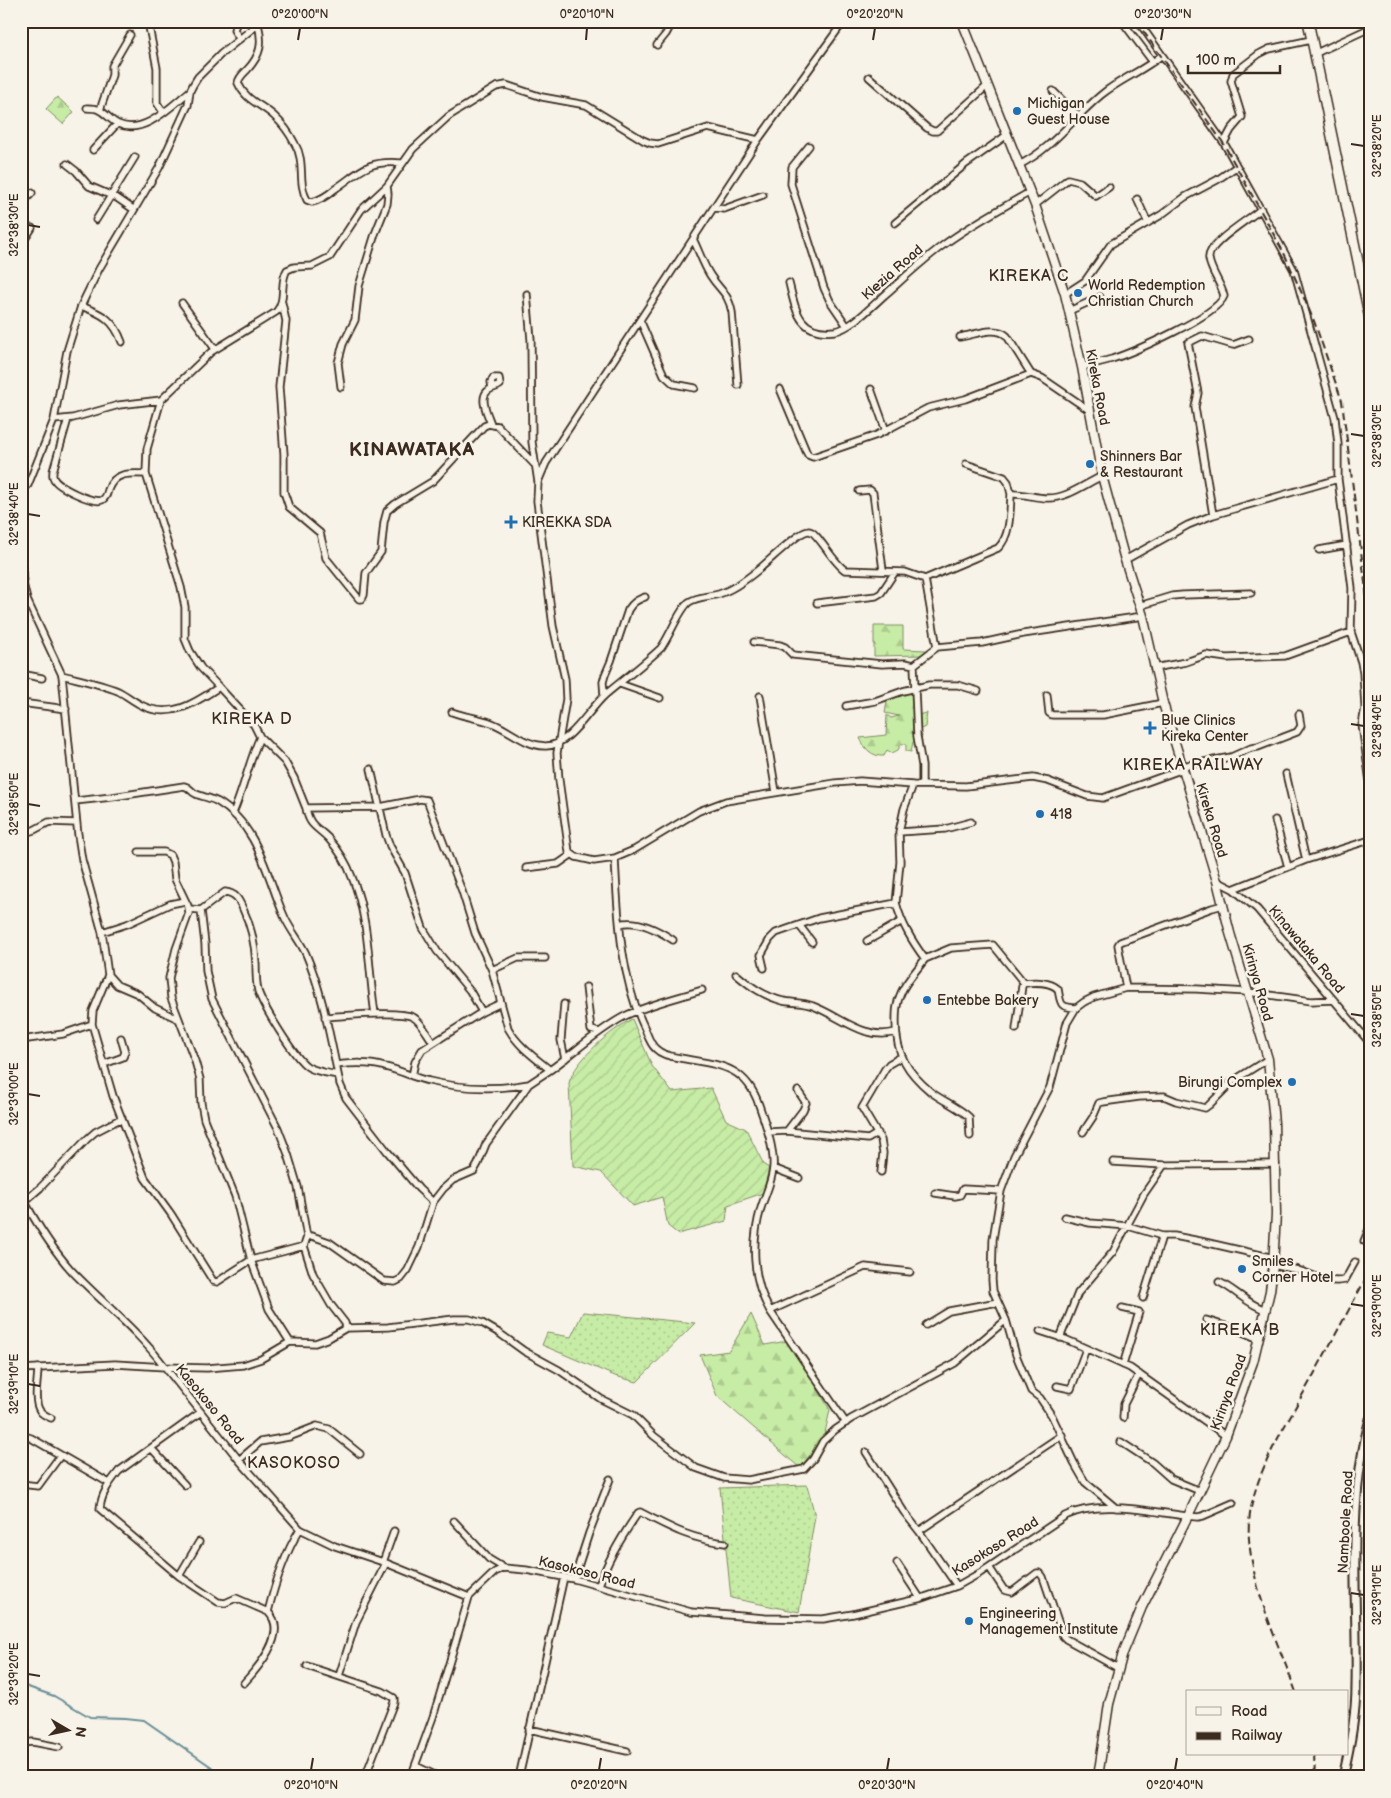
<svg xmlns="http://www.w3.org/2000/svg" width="1391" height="1798" font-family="'Balsamiq Sans',sans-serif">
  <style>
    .grass { fill: url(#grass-dots); stroke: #818b62 }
    .forest { fill: url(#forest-firs); stroke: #818b62 }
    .garden { fill: url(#garden-furrows); stroke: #818b62 }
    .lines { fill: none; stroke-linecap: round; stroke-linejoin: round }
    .stream { stroke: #678c95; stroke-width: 2 }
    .minor-casing { stroke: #3b2a1e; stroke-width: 9 }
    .tertiary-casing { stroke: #3b2a1e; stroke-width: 11 }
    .secondary-casing { stroke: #3b2a1e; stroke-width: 11 }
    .trunk-casing { stroke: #3b2a1e; stroke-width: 12 }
    .minor { stroke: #f7f3e8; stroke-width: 5.5 }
    .tertiary { stroke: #f7f3e8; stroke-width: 7 }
    .secondary { stroke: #f7f3e8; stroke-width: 8 }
    .trunk { stroke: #f7f3e8; stroke-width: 9 }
    .rail { stroke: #3b2a1e; stroke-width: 2; stroke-dasharray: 8 4; stroke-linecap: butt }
    .ticks { fill: none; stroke: #3b2a1e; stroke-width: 2 }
    .poi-dot { fill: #1f6fb2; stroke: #f7f3e8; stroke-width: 2 }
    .labels { text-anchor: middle; stroke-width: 5; stroke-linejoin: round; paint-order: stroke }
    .poi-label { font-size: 14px; fill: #3b2a1e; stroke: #f7f3e8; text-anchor: start }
    .street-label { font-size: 14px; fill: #3b2a1e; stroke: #f7f3e8 }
    .quarter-label { font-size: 16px; letter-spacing: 1px; fill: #3b2a1e; stroke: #f7f3e8 }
    .district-label { font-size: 19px; font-weight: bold; letter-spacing: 1px; fill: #3b2a1e; stroke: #f7f3e8 }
    .neatline { fill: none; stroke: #3b2a1e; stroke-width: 2 }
    .ticks-label { font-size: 12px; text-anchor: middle; fill: #3b2a1e }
  </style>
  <defs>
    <pattern id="grass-dots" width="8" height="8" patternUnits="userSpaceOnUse" patternTransform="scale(1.25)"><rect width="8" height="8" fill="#c7eca6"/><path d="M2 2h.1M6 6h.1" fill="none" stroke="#accb8e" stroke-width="1.8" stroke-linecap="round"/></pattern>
    <pattern id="forest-firs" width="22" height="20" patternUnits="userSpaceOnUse" patternTransform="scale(1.25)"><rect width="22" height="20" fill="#c7eca6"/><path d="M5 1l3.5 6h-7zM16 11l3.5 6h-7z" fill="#accb8e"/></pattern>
    <pattern id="garden-furrows" width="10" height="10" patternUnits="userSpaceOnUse" patternTransform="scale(1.25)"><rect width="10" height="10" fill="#c7eca6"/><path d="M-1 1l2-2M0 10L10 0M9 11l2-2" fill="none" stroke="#accb8e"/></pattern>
  </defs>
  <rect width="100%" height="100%" fill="#f7f3e8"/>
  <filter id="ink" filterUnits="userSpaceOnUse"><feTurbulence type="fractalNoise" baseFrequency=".02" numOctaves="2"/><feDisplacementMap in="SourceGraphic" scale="10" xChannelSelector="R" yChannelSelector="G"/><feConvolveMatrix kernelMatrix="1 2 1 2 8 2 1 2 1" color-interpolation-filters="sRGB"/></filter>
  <g filter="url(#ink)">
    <path class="grass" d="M583,1312L695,1323L637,1382L615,1376L542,1345L547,1333L571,1337Z
      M807,1485L815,1516L799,1612L731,1598L720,1488Z"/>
    <path class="forest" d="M57,97L74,112L63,124L46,109Z
      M874,626H903V649L926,650L925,655L874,656Z
      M911,691L917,715L927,713L925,727L912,733L922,735L921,742H913L911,752L906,751V744H901L898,750L892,753L887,750L884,756C872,757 864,748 860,738L886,735L887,715L891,718L899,716L885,713L888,696Z
      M751,1314L765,1345L787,1341L800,1359L830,1410L824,1437L800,1468L717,1396L700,1355L729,1351Z"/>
    <path class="garden" d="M632,1019L652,1066L672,1092L711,1088L726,1120L746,1129L764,1165L769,1168L763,1193L728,1205L726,1221L678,1234L668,1226L662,1197L633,1206L601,1172L573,1166L569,1083C575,1060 611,1030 632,1019Z"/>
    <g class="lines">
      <path class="stream" d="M21,1683L28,1687L54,1696L90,1717L125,1718L144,1720L226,1777"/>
      <g class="minor-casing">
        <path id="minor" d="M237,21L234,30L239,38
          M844,21L758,140L546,463L538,482L537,501L553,626L565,679L566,699L557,753L559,780L569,852L576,857L594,861L615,858L634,850L699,811L726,801L835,783L860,781L913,785L966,786L1033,778L1048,781L1087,796L1103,798L1183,769
          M1122,21L1153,62
          M1138,21L1224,143
          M258,24C263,43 261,55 247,70C243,74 239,77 238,83C246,101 261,104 274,116C283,124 290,134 295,144C306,162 297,182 307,200L312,202C321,200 328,195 335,189C361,171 367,160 401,163
          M149,27L157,68V103L163,112
          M1311,40L1269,49L1259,54L1233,74L1231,81L1242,117L1231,130L1224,143L1294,270L1335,418L1338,444V479
          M657,45L666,34L673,21
          M1314,54L1370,28
          M869,77L927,128L933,131H937L987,86
          M1053,91L1078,116
          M87,108C91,108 96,108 99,110C106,113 111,121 118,124C144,136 171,106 190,91
          M100,110L112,75V66L130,35
          M809,146L792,167L791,184L824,288L830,301L847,326
          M93,150L117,124
          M67,164L76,171L89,186L117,198L133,209
          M1019,165C1052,149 1072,119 1101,95C1120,79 1143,71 1162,55
          M1137,199L1148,223
          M21,204L32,193
          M1035,205L1068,179L1080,182L1096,196L1109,187
          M715,208L724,209L763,195
          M96,220L135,157
          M895,223L966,164L1007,135
          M693,239C699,251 703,264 710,275C720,291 728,292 732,312L738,385
          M21,245L32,228
          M789,283C796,311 799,335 835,331C851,329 875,303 887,293C905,277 923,260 942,246C969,226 1000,209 1030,192
          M527,294L531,340L532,442L538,482
          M1065,294L1085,281L1111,244L1161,215L1185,197L1217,180L1236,167
          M182,303L215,349
          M282,303L286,321L279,387L284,454V492L289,507L320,533L326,558L359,599H362L364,595L366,573L381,552L384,522L387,511L395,504L433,481L484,426L489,424L498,426L534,464
          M81,306C103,314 114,320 122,342
          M1069,311L1100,297
          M640,320L664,375L674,384L695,388
          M960,337C974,335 996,325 1007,336L1031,374
          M1082,367C1092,364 1102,362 1112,359C1133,352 1217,316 1224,296C1221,283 1211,272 1209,259C1206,244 1250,219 1261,209
          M341,387L338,363L343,344L355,320L359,286L375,234L387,204L388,194L387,186
          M780,389L806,451L808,455L813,457L877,435L928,408L965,399L1031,374L1042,378L1089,410
          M871,389L886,431
          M161,400L147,449L146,474L181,587L185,607V639L190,651L201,668L219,687
          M68,419L53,471C53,475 52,476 54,479C58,487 93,504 102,500C106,498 107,494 108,490C114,472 130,473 146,474
          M54,420L67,351L81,306L99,269L159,168L188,105L190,91L193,85L198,77L221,54L262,21
          M491,424C488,415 478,397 489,390C493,387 496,388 500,385L499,378H493L491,382L492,388
          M966,464L1004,477L1008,482L1011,494
          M1102,476C1085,484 1066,499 1047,498C1035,498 1023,493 1011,494C1010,510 1011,536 998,548L925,579L937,647L982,643L1023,634L1143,616
          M23,490L21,550L23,583L27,600L62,675L78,835L82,860L102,932L108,975L117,985L138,994L155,1008L178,1019
          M21,491L28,485L54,420L73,418L119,405L161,400L211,352L276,312C287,300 279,282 287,270L294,267L312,266L330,257L361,210L387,186L413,149L449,116L496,87L506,85L542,97L586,105L643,140L650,143L658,144L708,128L758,140
          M859,491L870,490L873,493L883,570
          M1213,515L1195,407L1198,393L1188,343L1202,336L1233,345L1249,339
          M1319,550L1347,545
          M1125,560L1188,525L1213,515L1338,479L1352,588L1351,632L1361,662L1363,673L1365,708L1362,725L1370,782
          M817,603L876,596L881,593L895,572
          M1139,606L1172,596L1183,595L1251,593
          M754,642L780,645L785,647L793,655L882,664L905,663L914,665
          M1154,668L1186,662L1206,655L1227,658L1285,656L1351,632
          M21,674L42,678
          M62,675C81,680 100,684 118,691C126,695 133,701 141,705C170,720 195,703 219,687L254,725L260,737L285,762L294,778L306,808L380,807L420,799L427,800L462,891L475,933L492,970L508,1028C517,1045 534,1057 550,1070C575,1052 598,1030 625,1016C649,1004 677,998 702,990
          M620,684L660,698
          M1047,695L1049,713L1052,715H1103L1163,703
          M604,696L603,682L605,675L611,661L628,610C633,602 637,600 645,597
          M760,696L776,792
          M21,703L66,709
          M846,706L875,701L903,691L929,685H958L978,691
          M452,712C465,717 479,718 492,723C510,730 524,745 545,746C569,747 589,709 605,695C624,679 643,665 661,648C670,636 679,610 689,602C698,596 709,597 719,594C732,590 747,579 758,570C767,563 800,530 809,531C817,531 833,563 845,570L905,572L925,579
          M1182,766L1231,757L1251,748L1258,747L1297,732L1301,726L1299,714
          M371,769L386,835L390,846L405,873L423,928L437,951L470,991L482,1012
          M1286,774L1306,860
          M922,785V766L917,736L914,665L937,647
          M75,801L112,797L184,786C190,787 191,792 196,794C203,797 211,798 218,802C259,826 267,878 285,918C291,931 300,941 306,954C321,989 328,1027 336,1065C353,1063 369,1062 385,1067C400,1070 414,1078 429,1081C462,1089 495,1090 529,1084
          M306,808C309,826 316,826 328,838C338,849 347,863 352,877C370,920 368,968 375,1014
          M233,813C244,788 249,761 260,737
          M1275,820L1288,867
          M899,832L945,829L971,822
          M21,834L34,830L49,822L76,823
          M139,852H164L170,855L173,862L175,879L188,906L189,913L176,949L169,978L171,998L195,1061L200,1079L201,1103L204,1119L235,1196L251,1260L269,1309L290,1342
          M615,858C618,916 620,977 645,1029C648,1036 650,1044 656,1049C661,1054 673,1057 680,1058C717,1065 745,1064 759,1105C765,1122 775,1150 773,1168C772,1182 765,1195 761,1208C751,1242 752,1280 770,1311L846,1423
          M526,868L558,864L571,855
          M1217,881L1233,889L1257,909L1370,1043
          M1233,889L1306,860L1370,840
          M896,903C902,925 912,941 925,959C917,970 906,981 901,993C896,1003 896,1013 896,1023C896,1054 907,1072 931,1092C943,1101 958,1107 969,1117L970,1136
          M189,909L201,910L225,892C236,893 239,900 243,909C252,927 255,945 256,964C256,973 256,982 258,991C263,1006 295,1059 308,1067C317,1072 328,1073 338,1075
          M201,910L205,944L206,971L212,999L278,1128L288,1154L298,1187L307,1237L304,1246L313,1274L331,1305L345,1323L346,1328
          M620,924C638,919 658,930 673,940
          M799,925L812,942
          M102,932L127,924L170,904L185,901
          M867,941L902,921
          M925,959L951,948L993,945L1024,983
          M764,968L761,955L770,939L776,933L819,918L896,903L900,862L899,832L904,809L913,785
          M492,970L518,958H545
          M736,974C751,987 764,996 783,1001C793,1003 803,1002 813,1006C840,1016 864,1041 896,1032
          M586,987L591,1030L599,1032
          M1126,988L1118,945L1120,942L1212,908L1223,905
          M564,1004L561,1040L565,1059
          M325,1017C344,1016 398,1010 413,1017C421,1021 427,1034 433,1042
          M92,1024L113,1096L145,1178L171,1214L213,1281L217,1282L251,1260L304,1246
          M1016,1029L1022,986L1024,983C1035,982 1050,981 1058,989C1061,1004 1059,1007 1076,1008
          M21,1040L63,1034L92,1024L93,1011L108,975
          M104,1064L123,1057L125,1052L121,1038
          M336,1065L340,1084L346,1098L387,1151L419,1189L433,1202
          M412,1076L415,1062L422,1050L482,1012L501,1003
          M787,1131L803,1110L806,1103L798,1091
          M768,1132L787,1131L868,1139L878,1133
          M1083,1132L1093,1117L1099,1103L1103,1102L1139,1097L1164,1096L1176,1101L1205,1108L1209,1105L1233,1081L1268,1059
          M1113,1162L1164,1165L1276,1164
          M773,1168L799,1178
          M881,1172L883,1153L881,1140L862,1108L885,1069L889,1064L901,1057
          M935,1193L955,1196L960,1195L963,1189L1001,1191
          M21,1195C35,1221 52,1249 72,1271C103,1303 138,1331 165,1367L207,1368L243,1365L261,1359L290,1342L315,1343L329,1338L346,1328L388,1327L454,1319H469L482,1323L499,1333L524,1351L559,1370L601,1399L633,1415L654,1436L696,1468L724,1478L748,1480L804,1469L813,1459L823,1441L835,1430L851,1419L955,1363L1006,1320
          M25,1201L40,1188L86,1140L95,1132L122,1118
          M1065,1217L1090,1223L1128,1226L1162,1236H1174L1200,1241L1274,1258
          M307,1237L312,1236L329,1242L384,1281L395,1282L401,1279L408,1270L419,1247L433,1202L443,1189L453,1180L474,1171L478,1164L486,1144L529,1084L550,1070
          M1364,1241L1370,1227
          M1273,1265C1282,1267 1290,1268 1298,1270C1313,1275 1329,1284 1345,1280L1355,1262
          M1219,1282C1236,1290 1248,1305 1266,1310
          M1143,1298L1162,1236
          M1122,1308L1139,1312L1123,1365
          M770,1311L865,1267L910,1272
          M1206,1320L1238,1330L1259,1339
          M926,1325L949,1311L998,1302
          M1040,1331L1065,1339L1130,1368L1226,1436
          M1060,1338L1078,1293L1113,1252L1144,1194L1164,1165
          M38,1368C38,1380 33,1401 40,1411C43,1415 47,1416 51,1418
          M21,1369L115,1364L165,1367L239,1460L300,1529L335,1546L386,1563L469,1597L495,1572L504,1568L526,1570L574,1579L691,1612L765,1618L823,1619L853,1614L922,1598L957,1586L980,1573L1065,1516C1102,1498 1158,1514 1198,1517L1203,1516L1233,1503
          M1057,1386L1071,1389L1086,1349
          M201,1412L119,1471C110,1482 101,1494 100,1509L179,1576L218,1602L225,1603L236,1598L268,1612
          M1123,1418L1124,1404L1139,1374
          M21,1435L31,1438L109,1483
          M1121,1442L1153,1463L1171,1479L1200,1491
          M151,1448L185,1485
          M866,1452L904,1512L919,1531L1062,1435
          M239,1460L260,1442L289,1437L317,1426L329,1429L360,1454
          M21,1484L38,1486L60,1456
          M1116,1508L1085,1482L1074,1463L1052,1416L1040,1398L1031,1391L1016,1355L1006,1320L993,1291L992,1280L993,1239L1001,1191L1014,1156L1050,1087L1067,1023L1076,1008L1084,1002L1094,997L1126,988L1197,989L1248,992L1311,1001L1334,1000
          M454,1521L489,1559L504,1568
          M919,1531L957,1586
          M383,1562L394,1531
          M897,1563L920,1598
          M989,1567L1004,1590L1012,1592L1037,1573H1040L1043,1577L1063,1636L1066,1639L1118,1668
          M179,1576L199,1542
          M574,1579L589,1533L610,1479
          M599,1585C608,1559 622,1536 638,1513L640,1512C671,1528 690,1539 725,1543
          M307,1666L382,1691L394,1698V1702L365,1777
          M339,1676L356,1622L386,1563
          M244,1683C258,1668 289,1632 268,1612C275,1583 284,1555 300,1529
          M529,1729L627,1751
          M21,1743L33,1742L59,1747
          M416,1766L439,1777
          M411,1777L433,1717L469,1597
          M519,1777L564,1577"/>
      </g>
      <g class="tertiary-casing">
        <path id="tertiary" d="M1343,1777C1350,1747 1356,1716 1356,1686C1358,1598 1346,1506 1370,1419"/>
      </g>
      <g class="secondary-casing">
        <path id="secondary" d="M962,21L1035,205L1065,294L1082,367L1102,476L1125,560L1143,616L1163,703L1217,881L1230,933L1268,1059L1274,1123L1276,1214L1273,1265L1270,1291L1253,1362L1226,1436L1188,1516L1142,1607L1123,1653L1109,1704L1098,1777"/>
      </g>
      <g class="trunk-casing">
        <path id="trunk" d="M1308,21L1370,319"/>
      </g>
      <use href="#minor" class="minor"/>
      <use href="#tertiary" class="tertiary"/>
      <use href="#secondary" class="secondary"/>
      <use href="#trunk" class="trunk"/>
      <path class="rail" d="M1136,21L1222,141L1285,255L1314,321L1342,401L1370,622
        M1296,1692C1278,1643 1253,1591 1249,1539C1245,1486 1283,1430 1308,1385C1329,1347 1349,1309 1370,1271
        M1314,1754L1315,1777"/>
    </g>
  </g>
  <path class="ticks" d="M298,40L300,28M586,40L587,28M873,40L875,28M1161,40L1163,28M1351,144L1364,146M28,225L40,227M1351,434L1364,436M28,514L40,516M1351,724L1364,726M28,804L40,806M1351,1014L1364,1016M28,1094L40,1096M1351,1304L1364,1306M28,1384L40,1386M1351,1593L1364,1595M28,1674L40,1676M311,1770L313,1758M599,1770L601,1758M887,1770L889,1758M1175,1770L1177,1758"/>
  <g class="poi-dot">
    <circle cx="1017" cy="111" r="5"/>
    <circle cx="1078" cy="293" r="5"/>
    <circle cx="1090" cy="464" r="5"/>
    <path d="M508.5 514.5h5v5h5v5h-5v5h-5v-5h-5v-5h5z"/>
    <path d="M1147.5 720.5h5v5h5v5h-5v5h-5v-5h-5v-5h5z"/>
    <circle cx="1040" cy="814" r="5"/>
    <circle cx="927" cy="1000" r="5"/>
    <circle cx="1292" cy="1082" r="5"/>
    <circle cx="1242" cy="1269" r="5"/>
    <circle cx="969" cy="1621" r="5"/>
  </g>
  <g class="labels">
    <g class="poi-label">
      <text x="1027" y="108">Michigan<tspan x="1027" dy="16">Guest House</tspan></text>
      <text x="1088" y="290">World Redemption<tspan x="1088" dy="16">Christian Church</tspan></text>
      <text x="1100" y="461">Shinners Bar<tspan x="1100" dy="16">&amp; Restaurant</tspan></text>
      <text x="522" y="527">KIREKKA SDA</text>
      <text x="1161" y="725">Blue Clinics<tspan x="1161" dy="16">Kireka Center</tspan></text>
      <text x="1050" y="819">418</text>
      <text x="937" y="1005">Entebbe Bakery</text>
      <text x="1282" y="1087" text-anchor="end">Birungi Complex</text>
      <text x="1252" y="1266">Smiles<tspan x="1252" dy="16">Corner Hotel</tspan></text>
      <text x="979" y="1618">Engineering<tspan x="979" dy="16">Management Institute</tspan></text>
    </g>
    <g class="street-label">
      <text transform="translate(892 272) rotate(-41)" y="5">Klezia Road</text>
      <text transform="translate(1098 387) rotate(79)" y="5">Kireka Road</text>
      <text transform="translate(1212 820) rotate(73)" y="5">Kireka Road</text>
      <text transform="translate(1307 949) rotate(50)" y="5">Kinawataka Road</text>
      <text transform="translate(1258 982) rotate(74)" y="5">Kirinya Road</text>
      <text transform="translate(1228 1392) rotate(-70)" y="5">Kirinya Road</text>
      <text transform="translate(210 1404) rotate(51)" y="5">Kasokoso Road</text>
      <text transform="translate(1345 1522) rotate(-87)" y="5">Namboole Road</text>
      <text transform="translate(995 1546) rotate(-32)" y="5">Kasokoso Road</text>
      <text transform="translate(587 1572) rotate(14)" y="5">Kasokoso Road</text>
    </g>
    <g class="quarter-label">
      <text x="1029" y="281">KIREKA C</text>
      <text x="252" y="724">KIREKA D</text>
      <text x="1193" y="770">KIREKA RAILWAY</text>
      <text x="1240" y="1335">KIREKA B</text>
      <text x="294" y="1468">KASOKOSO</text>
    </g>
    <g class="district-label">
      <text x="412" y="456">KINAWATAKA</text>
    </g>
  </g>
  <rect width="1391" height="1798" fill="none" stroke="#f7f3e8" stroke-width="55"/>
  <rect x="1186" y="1690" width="162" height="65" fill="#f7f3e8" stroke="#aca397"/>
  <rect x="1196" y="1707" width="25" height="8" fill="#f7f3e8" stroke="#aca397"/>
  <text x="1231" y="1716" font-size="15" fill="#3b2a1e">Road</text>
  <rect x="1196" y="1732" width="25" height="8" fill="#3b2a1e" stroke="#aca397"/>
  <text x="1231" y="1740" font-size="15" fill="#3b2a1e">Railway</text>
  <g transform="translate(68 1730) rotate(99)" stroke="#f7f3e8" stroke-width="4" paint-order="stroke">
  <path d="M0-4L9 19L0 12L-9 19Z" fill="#3b2a1e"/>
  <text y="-8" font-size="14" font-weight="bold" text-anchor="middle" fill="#3b2a1e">N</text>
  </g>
  <path d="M1188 65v8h92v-8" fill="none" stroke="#3b2a1e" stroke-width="2.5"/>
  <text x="1196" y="65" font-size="15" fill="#3b2a1e" stroke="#f7f3e8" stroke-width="4" paint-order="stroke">100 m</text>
  <rect x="28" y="28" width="1336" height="1742" class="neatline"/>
  <g class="ticks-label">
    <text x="300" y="18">0°20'00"N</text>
    <text x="587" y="18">0°20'10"N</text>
    <text x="875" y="18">0°20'20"N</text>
    <text x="1163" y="18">0°20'30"N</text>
    <text transform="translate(1377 146) rotate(-90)" y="4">32°38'20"E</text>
    <text transform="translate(14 225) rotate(-90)" y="4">32°38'30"E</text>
    <text transform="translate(1377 436) rotate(-90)" y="4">32°38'30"E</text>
    <text transform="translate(14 514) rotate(-90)" y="4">32°38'40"E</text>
    <text transform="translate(1377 726) rotate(-90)" y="4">32°38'40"E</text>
    <text transform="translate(14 804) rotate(-90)" y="4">32°38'50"E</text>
    <text transform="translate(1377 1016) rotate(-90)" y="4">32°38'50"E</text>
    <text transform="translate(14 1094) rotate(-90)" y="4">32°39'00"E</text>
    <text transform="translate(1377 1306) rotate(-90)" y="4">32°39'00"E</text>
    <text transform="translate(14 1384) rotate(-90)" y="4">32°39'10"E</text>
    <text transform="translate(1377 1595) rotate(-90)" y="4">32°39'10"E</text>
    <text transform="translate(14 1674) rotate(-90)" y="4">32°39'20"E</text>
    <text x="311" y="1789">0°20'10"N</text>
    <text x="599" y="1789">0°20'20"N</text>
    <text x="887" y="1789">0°20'30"N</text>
    <text x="1175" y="1789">0°20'40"N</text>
  </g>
</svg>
